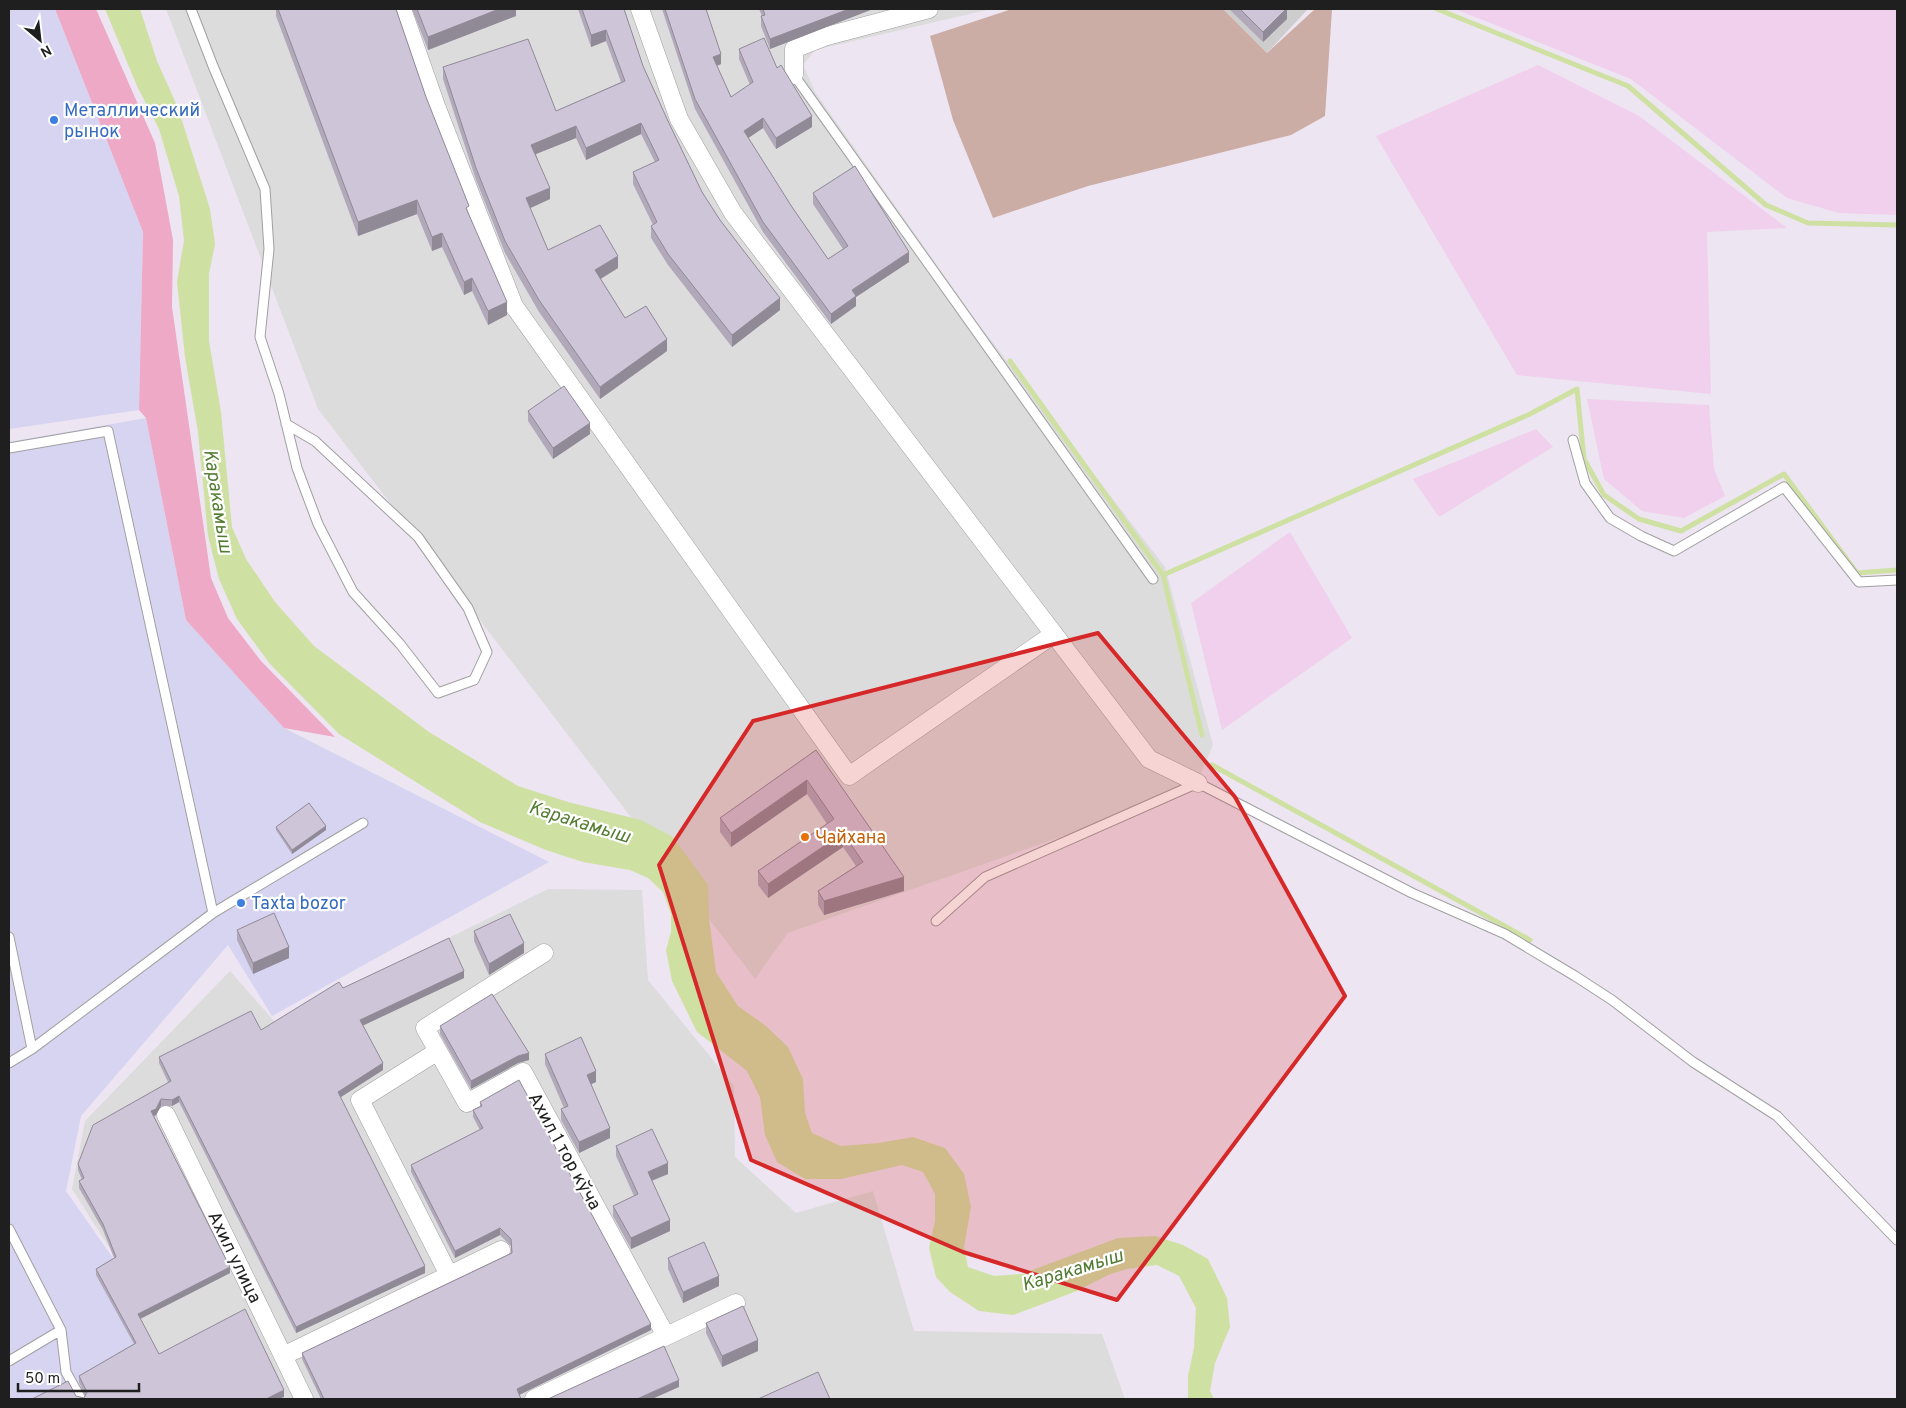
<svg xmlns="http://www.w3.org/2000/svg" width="1906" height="1408" font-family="Overpass,sans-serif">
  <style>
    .residential { fill: #dcdcdd }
    .commercial { fill: #d7d4f2 }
    .religious { fill: #cdcdcd }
    .farmland { fill: #f0d0ec }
    .grass { fill: #eda9c6 }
    .cemetery { fill: #cbada5 }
    .water { fill: #cfe0a3 }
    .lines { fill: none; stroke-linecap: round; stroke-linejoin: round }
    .stream { stroke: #cfe0a3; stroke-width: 5 }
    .lane-casing { stroke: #a0a0a0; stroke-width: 11 }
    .street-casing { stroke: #a0a0a0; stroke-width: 19 }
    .lane { stroke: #fff; stroke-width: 9 }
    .street { stroke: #fff; stroke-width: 18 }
    .wall { fill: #b1a9ba }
    .shaded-wall { fill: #908a97 }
    .building { fill: #cec5d8; stroke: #908a97 }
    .marked { fill: #d62828; fill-opacity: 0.2; stroke: #d62828; stroke-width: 4; stroke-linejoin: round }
    .shop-dot { fill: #3f7fe0; stroke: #fff; stroke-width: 2 }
    .food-dot { fill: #e8710a; stroke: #fff; stroke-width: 2 }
    .labels { text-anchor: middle; stroke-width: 4.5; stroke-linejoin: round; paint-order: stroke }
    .shop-label { font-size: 18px; fill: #366cbe; stroke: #fff; text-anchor: start }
    .food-label { font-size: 18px; fill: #c56008; stroke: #fff; text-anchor: start }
    .street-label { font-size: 18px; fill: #1f1f1f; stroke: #fff }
    .water-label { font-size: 19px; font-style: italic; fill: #537c33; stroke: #fff }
  </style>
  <rect width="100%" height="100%" fill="#ede5f1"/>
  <path class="residential" d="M166,9H991L815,50L803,65L815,92L977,322L1165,567L1213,745L1194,790L788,933L755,979L318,409Z
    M548,889L642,890L648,980L734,1086L735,1157L796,1213L873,1191L914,1331L1102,1334L1125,1399H87L114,1269L119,1263L72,1189L85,1121L230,971L276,1023Z"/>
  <path class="commercial" d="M9,9H55L143,232L139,410L9,429Z
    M146,418L186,620L284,728L549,862L272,1016L228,945L81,1116L66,1191L115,1261L112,1267L158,1359L85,1399H9V442Z"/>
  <path class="religious" d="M1223,9H1308L1267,53Z"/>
  <path class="farmland" d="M1455,9H1897V215L1839,213L1787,198L1631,79Z
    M1538,65L1639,116L1787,228L1707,232L1711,394L1517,375L1376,136Z
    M1587,399L1709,405L1714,469L1725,496L1684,518L1642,511L1604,479Z
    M1536,429L1553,447L1439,517L1413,479Z
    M1290,532L1352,638L1222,730L1191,603Z"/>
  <path class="grass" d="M55,9H96L155,143L173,240L172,307L211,578L228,618L261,661L335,737L284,728L186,620L146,418L139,410L143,232Z"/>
  <path class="cemetery" d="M1012,9H1223L1267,53L1315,9H1332L1325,116L1291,135L1088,186L993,218L953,120L930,36Z"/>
  <path class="water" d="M105,9H140L157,61L178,108L210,209L215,244L209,274V341L221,412L232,527L246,559L275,602L314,646L429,732L518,786L568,802L641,820L673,837L708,885L709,918L716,972L738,1006L766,1026L788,1047L803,1079L805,1113L812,1133L841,1146L879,1143L913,1137L945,1148L964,1174L971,1207L964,1247L968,1267L994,1276L1022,1274L1118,1238L1155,1236L1183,1245L1208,1259L1227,1298L1230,1327L1215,1363L1210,1391L1214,1399H1188V1376L1194,1348L1196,1308L1179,1276L1157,1265L1127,1269L1108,1275L1077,1291L1013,1315L979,1311L950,1292L936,1277L929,1248L935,1221V1194L923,1172L902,1165L841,1179H805L777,1162L765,1135L760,1097L747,1071L697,1032L672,981L666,950L671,932V914L663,892L648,878L630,870L583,862L546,850L480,822L339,734L270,664L237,619L219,579L208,536L198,432L185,357L177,282L184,241L179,196L159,129L137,86Z"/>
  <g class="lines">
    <path class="stream" d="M1437,9L1628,86L1766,205L1808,223L1897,225
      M1010,361L1163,575L1202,735
      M1163,575L1530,414L1577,389L1584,459L1604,495L1639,519L1681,531L1784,474L1857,573L1897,570
      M1212,765L1530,940"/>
    <g class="lane-casing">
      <path id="lane" d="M191,9L213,66L265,189L269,249L260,337L279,394L297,468L318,524L353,592L400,644L438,693L474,680L487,652L468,608L418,537L315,441L286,424
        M794,75L1153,579
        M1573,440L1585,483L1610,518L1641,536L1674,551L1784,487L1859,582L1897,580
        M9,448L108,431L213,913
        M936,921L985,877L1198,783L1412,893L1505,934L1575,976L1612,1000L1693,1062L1777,1116L1897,1240
        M9,937L32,1049
        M9,1063L32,1049L213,913L363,823
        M9,1229L61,1330L66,1372L81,1399
        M9,1361L61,1330"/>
    </g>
    <g class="street-casing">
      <path id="street" d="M402,9L436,106L514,306L849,776L1054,634
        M640,9L679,119L733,213L1149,759L1198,783
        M794,75V49L827,36L929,9
        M544,953L425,1028L467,1103L523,1072L666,1336
        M438,1051L360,1100L449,1275
        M166,1115L304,1399
        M283,1356L501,1250
        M534,1399L736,1303"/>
    </g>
    <use href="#lane" class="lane"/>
    <use href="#street" class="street"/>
  </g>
  <path class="wall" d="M276,9H396L426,97L469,214L507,315L488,325L472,291L464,295L442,247L432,251L417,214L358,236L276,16Z
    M412,9H516V16L428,50Z
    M578,9H624L643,66L668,121L702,192L720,220L780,310L732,347L668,265L651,238V226L653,225L633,184V172L655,162L641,134L586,160L576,138L536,154L550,199L530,208L548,250L618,268L601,279L625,318L667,351L600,399L539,312L505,253L476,180L443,79V67L556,111L621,82L606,41L591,47Z
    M662,9H706L721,64L717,66L731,97L750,85L739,59V49L777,68L812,127L776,149L763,128L748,138L792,207L828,259L843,249L813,204V193L909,262L856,297V306L831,324L763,232L695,109Z
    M759,9H873L770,49L761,26V16H762Z
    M1229,9H1287V19L1263,42Z
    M528,411L590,434L553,459L528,421Z
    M816,750L904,891L824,915L818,905V891L856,866L843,847L768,898L758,885V871L827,824L807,794L731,847L720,832V818Z
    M276,827L326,830L292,854L276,830Z
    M237,930L289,958L253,974L237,940Z
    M474,931L524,953L489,975L474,941Z
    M464,978L363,1025L383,1070L340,1097L425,1273L296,1333L179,1102L172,1106H161L156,1115L154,1116L230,1273L140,1319L159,1354L284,1397L32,1399L76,1396L84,1398L85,1395L79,1382V1376L134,1344L96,1275V1269L114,1258L103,1230L79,1188V1181L82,1180L78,1170V1164L168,1082L159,1063V1057L261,1030L343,988Z
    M440,1026L529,1060L518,1063L471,1089L440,1034Z
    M545,1054L596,1082L591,1084L610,1138L579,1153L561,1120V1109L564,1108L545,1064Z
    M480,1102L651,1330L519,1395L521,1399H321L302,1359V1353L511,1253V1246L500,1235L455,1258L411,1172V1165L480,1130L473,1117V1110L480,1107Z
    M616,1146L668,1174L652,1181L670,1231L631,1249L613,1216V1206L634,1196L616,1156Z
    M668,1258L719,1286L683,1303L668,1269Z
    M706,1323L758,1351L722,1367L706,1333Z"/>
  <path class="shaded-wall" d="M499,9H516V16L428,50V37Z
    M849,9H873L770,49V39Z
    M1286,9H1287V19L1263,42V32Z
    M606,30V41L591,47V35Z
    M721,54V64L713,67V57Z
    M812,116V127L776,149V138Z
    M763,118V128L744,141V131Z
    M641,123V134L586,160V148Z
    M576,126V138L531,156V145Z
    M550,188V199L526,210V198Z
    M417,200V214L358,236V222Z
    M442,233V247L432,251V237Z
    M909,252V262L856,297V306L831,324V314L852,290Z
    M618,256V268L595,282V270Z
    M472,278V291L464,295V282Z
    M780,298V310L732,347V335Z
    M507,302V315L488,325V311Z
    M667,339V351L600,399V387Z
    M590,423V434L553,459V448Z
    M807,780V794L731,847V833Z
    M326,826V830L292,854V850Z
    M843,833V847L768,898V884Z
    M904,877V891L824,915V901Z
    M524,943V953L489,975V964Z
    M289,947V958L253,974V963Z
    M464,971V978L360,1027V1020Z
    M529,1053V1060L518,1063L471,1089V1081L518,1056Z
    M383,1063V1070L338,1099V1092Z
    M596,1071V1082L587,1086V1075Z
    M179,1096V1102L172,1106V1100Z
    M161,1099V1106L156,1115L151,1118V1111Z
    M610,1128V1138L579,1153V1142Z
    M668,1163V1174L648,1182V1172Z
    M670,1220V1231L631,1249V1238Z
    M500,1228V1235L455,1258V1251Z
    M425,1266V1273L296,1333V1327Z
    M230,1267V1273L138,1320V1314Z
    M719,1276V1286L683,1303V1292Z
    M651,1324V1330L517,1396V1389Z
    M758,1340V1351L722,1367V1356Z
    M679,1380V1387L652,1399H637Z
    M284,1390V1397L279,1399H266Z"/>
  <path class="building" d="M278,9H396L426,97L469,206L466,208L507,302L488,311L472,278L464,282L442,233L432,237L417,200L358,222Z
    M417,9H499L428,37Z
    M582,9H624L643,66L668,121L702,192L720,220L780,298L732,335L668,254L651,226L657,222L633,172L659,160L641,123L586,148L576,126L531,145L550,188L526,198L548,250L600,225L618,256L595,270L625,318L646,306L667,339L600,387L539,300L505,241L476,168L443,67L528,39L556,111L625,81L606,30L591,35Z
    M665,9H706L721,54L713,57L731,97L753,82L739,49L764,38L777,68L781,65L812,116L776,138L763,118L744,131L792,207L828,259L848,246L813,193L855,166L909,252L852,290L856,296L831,314L763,222L695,99Z
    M763,9H849L770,39L761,16L765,15Z
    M1240,9H1286L1263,32Z
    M564,386L590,423L553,448L528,411Z
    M816,750L904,877L824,901L818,891L863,862L843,833L768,884L758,871L834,819L807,780L731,833L720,818Z
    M309,803L326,826L292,850L276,827Z
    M274,913L289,947L253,963L237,930Z
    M510,914L524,943L489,964L474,931Z
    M449,938L464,971L360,1020L383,1063L338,1092L425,1266L296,1327L179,1096L172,1100L161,1099L156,1109L151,1111L230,1267L138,1314L159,1354L245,1309L284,1390L266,1399H32L68,1381L76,1396L84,1398L87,1392L79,1376L136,1343L96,1269L116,1257L103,1224L79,1181L84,1178L78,1164L93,1125L171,1081L159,1057L251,1011L261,1030L339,982L343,988Z
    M492,994L529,1053L518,1056L471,1081L440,1026Z
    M581,1037L596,1071L587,1075L610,1128L579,1142L561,1109L568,1106L545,1054Z
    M519,1080L651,1324L517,1389L521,1399H324L302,1353L512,1253L511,1239L500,1228L455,1251L411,1165L483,1128L473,1110L482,1106L480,1102Z
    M652,1129L668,1163L648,1172L670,1220L631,1238L613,1206L638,1194L616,1146Z
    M704,1242L719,1276L683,1292L668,1258Z
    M743,1306L758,1340L722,1356L706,1323Z
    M664,1346L679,1380L637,1399H548Z
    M818,1372L830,1399H758Z"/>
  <path class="marked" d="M1098,633L1235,797L1345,996L1117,1300L963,1252L751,1160L659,865L753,721Z"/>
  <g class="shop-dot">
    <circle cx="54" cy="120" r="5"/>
    <circle cx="241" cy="903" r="5"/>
  </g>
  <circle class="food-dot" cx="805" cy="837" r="5"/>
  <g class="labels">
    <g class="shop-label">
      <text x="64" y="116">Металлический<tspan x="64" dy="21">рынок</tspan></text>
      <text x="251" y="909">Taxta bozor</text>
    </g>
    <g class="food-label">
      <text x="815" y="843">Чайхана</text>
    </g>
    <g class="street-label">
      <text transform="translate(565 1151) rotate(61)" y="6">Ахил 1 тор кўча</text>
      <text transform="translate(235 1257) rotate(64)" y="6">Ахил улица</text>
    </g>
    <g class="water-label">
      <text transform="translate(219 501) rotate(81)" y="7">Каракамыш</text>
      <text transform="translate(580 821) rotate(17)" y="7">Каракамыш</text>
      <text transform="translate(1072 1269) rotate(-17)" y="7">Каракамыш</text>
    </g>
  </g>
  <rect width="1906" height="1408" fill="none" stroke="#1f1f1f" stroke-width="20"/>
  <g transform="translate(40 40) rotate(152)" stroke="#ffffff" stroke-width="4" paint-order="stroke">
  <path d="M0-4L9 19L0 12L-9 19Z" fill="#1f1f1f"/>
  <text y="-8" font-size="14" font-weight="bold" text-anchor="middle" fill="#1f1f1f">N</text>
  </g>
  <path d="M18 1383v8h121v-8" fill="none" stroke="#1f1f1f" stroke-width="2.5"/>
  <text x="25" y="1383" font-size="15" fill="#1f1f1f" stroke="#ffffff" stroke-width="4" paint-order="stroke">50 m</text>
</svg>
